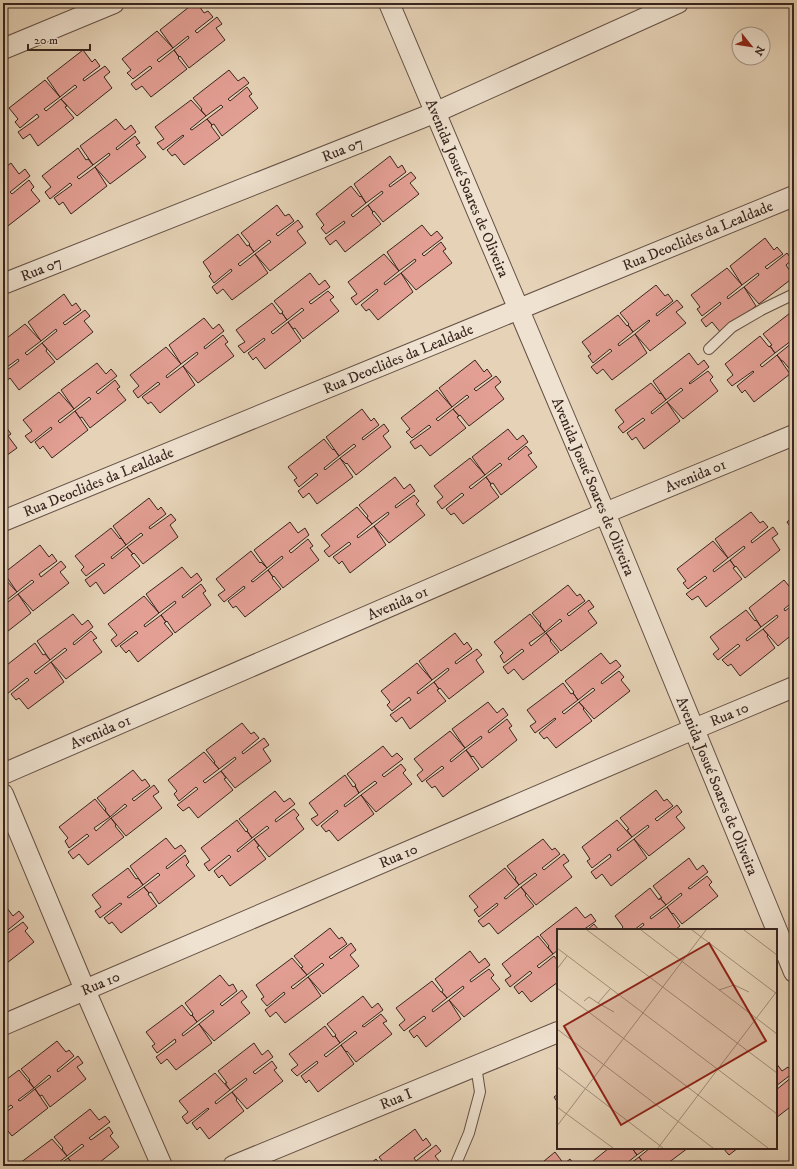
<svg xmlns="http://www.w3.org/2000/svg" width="797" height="1169" font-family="'IM FELL DW Pica',serif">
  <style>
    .building { fill: #e39f94; stroke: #38251f }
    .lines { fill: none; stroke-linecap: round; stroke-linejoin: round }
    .lane-casing { stroke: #645045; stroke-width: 12 }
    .street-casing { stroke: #645045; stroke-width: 22 }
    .lane { stroke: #efe2d0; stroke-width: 10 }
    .street { stroke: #efe2d0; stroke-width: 20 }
    .labels { text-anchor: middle; stroke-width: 3.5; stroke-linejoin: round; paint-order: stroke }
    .street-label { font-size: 15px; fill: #38251f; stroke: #efe2d0 }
    .inset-road { fill: none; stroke: #a08d7a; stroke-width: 1 }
    .view { fill: #8f2418; fill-opacity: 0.15; stroke: #8f2418; stroke-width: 2 }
    .inset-edge { fill: none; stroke: #38251f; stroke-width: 2 }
  </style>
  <rect width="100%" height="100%" fill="#e6d3b7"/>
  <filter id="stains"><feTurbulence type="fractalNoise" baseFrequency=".005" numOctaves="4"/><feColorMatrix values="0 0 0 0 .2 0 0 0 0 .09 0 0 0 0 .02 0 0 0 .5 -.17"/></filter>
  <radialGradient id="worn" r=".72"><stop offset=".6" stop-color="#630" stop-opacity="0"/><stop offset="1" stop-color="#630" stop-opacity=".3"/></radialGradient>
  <path class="building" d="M194,3H197L204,13L208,11L213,17L195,31L197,33L217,17L222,24L216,28L225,40L189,68L180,56L179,57L174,50L189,38L188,36L173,48L160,30Z
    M157,31L173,48L157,60L159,62L174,50L179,57L178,58L187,69L151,97L142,86L136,90L131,84L152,68L150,66L133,79L127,73L131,70L122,59Z
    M83,50L92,62L95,59L100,66L83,79L84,81L105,66L110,72L104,77L112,88L77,116L61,99L77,87L75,85L60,97L47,78Z
    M229,70L238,81L244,77L249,83L228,99L230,101L247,87L252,94L249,96L258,108L222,136L214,124L212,125L207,119L223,107L221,105L206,116L201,110L202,109L193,98Z
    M45,80L60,97L44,109L46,111L61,99L67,106L65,107L74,118L38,146L30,134L23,139L18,132L39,117L37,114L20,128L15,122L18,119L9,108Z
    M191,100L206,116L190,129L192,130L207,119L212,125L211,126L220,138L184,165L175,154L172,156L167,150L184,136L183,135L163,150L157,143L164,139L155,127Z
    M116,119L125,130L131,125L136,132L116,148L117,150L135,136L140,143L136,145L146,157L110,184L95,167L110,155L109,153L93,165L80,146Z
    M78,148L86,160L88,159L93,165L77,177L79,179L95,167L107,186L71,214L63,202L59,205L54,198L72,185L70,183L50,199L45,192L51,187L42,176Z
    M390,156L398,168L402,165L406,172L389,185L390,187L411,172L416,178L410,183L419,194L383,222L374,211L373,212L368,205L383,193L382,191L366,203L354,184Z
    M11,163L19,174L25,169L30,176L10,192L12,194L29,180L34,187L31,190L40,201L4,229L3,228V201L4,200L3,198V169Z
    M351,186L360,197L361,196L366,203L351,215L353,217L368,205L373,212L372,213L381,224L345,252L336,240L330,245L325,238L345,223L344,221L326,234L321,228L324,225L316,214Z
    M277,205L285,216L289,214L294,221L276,234L278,236L298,220L303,227L297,231L306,243L270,271L255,254L271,242L269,240L254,252L249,245L250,244L241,233Z
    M422,225L431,236L437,231L443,238L422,254L424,256L441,242L446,249L443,251L452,263L416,290L401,273L416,261L415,259L399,271L387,252Z
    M238,234L247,246L249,245L254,252L238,264L240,266L255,254L268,273L232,300L223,289L217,294L212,287L232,271L231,269L214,283L209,276L211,274L203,262Z
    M765,238L774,250L777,247L783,254L765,267L767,269L787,253L792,260L786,265L794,277L759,304L744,287L759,275L758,273L742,285L730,266Z
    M384,254L399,271L384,283L385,285L401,273L413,292L378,320L369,309L366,311L361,305L378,291L377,289L356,305L351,298L357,294L348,282Z
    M727,268L742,285L727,297L728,299L744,287L756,306L721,333L712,322L706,327L701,320L721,304L720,302L702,316L697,309L700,307L691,295Z
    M310,273L319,285L325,280L330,287L309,302L311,304L328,291L334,297L330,300L339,311L303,339L295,328L293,329L288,322L304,310L302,308L287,320L282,313L283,312L274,301Z
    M656,285L665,296L668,294L673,301L656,314L657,316L677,300L683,307L676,312L686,323L650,351L635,334L650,321L649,320L633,332L628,325L629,324L620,313Z
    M64,294L72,306L76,303L81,310L63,323L65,325L85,310L90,316L84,321L93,332L57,360L42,343L57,331L56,329L41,341L28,322Z
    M272,303L280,314L282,313L287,320L271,332L273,334L288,322L301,341L265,369L256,357L253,360L248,353L265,340L264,338L244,353L238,346L245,342L236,330Z
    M794,310V370L792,372L783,361H782L777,355L792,343L791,341L775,353L770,346L772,345L763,334Z
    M618,315L627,326L628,325L633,332L618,344L619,346L635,334L647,353L612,380L603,369L597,374L591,367L612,351L610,349L593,363L588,356L591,354L582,342Z
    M204,318L213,329L219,324L224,331L204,347L205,349L223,335L228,342L225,344L234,356L198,383L183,366L198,354L197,352L181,364L169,345Z
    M25,324L41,341L25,353L27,355L42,343L47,349L46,351L55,362L19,390L10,378L4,383L3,381V373L19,361L18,359L3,370V341Z
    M760,336L769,347L770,346L775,353L760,365L762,367L777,355L790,374L754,402L745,390L742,393L737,386L754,372L753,371L732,386L727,380L733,375L725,364Z
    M166,347L181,364L166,376L167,378L183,366L195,385L160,413L151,402L148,404L142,397L160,384L158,382L138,398L133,391L139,386L130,375Z
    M689,353L698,365L704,360L709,367L689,383L690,384L708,371L713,377L710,380L718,391L683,419L667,402L683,390L681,388L666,400L653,381Z
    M475,360L484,372L487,369L492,376L474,389L476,391L496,376L501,382L495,387L504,399L469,426L460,415L459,416L453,409L469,397L467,395L452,407L439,388Z
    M97,363L106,374L111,369L117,376L96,392L98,394L115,380L120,387L117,389L126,400L90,428L82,417L80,418L75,411L91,399L89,397L74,409L61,390Z
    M651,383L660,394L661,393L666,400L651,412L652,414L667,402L680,421L644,449L636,437L632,440L627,433L645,420L643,418L623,433L618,427L624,422L615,410Z
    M437,390L452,407L436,419L438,421L453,409L459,416L457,417L466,428L430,456L421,445L415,449L410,442L431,427L429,425L412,438L406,432L410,429L401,418Z
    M59,392L74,409L58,421L60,423L75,411L88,430L52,458L43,446L40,449L35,442L52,429L51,427L31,443L25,436L32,431L23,420Z
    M362,409L371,421L374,418L379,425L362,438L363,440L384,424L389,431L383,436L391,447L356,475L347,463L346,464L340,458L356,446L354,444L339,456L326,437Z
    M3,417L7,423L3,426Z
    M6,427L11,434L8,436L17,448L3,458V429Z
    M508,429L517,440L523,435L528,442L508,458L509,460L526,446L532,453L528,455L537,467L501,495L493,483L491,484L486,477L502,465L500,463L485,475L472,457Z
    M324,439L333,450L334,449L339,456L324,468L325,470L340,458L353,477L317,504L309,493L303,498L298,491L318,475L316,473L299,487L294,480L297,478L288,467Z
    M470,458L485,475L469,487L471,489L486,477L491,484L490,485L499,497L463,524L454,513L451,515L446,509L464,495L462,493L442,509L437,502L443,497L434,486Z
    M395,477L404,489L410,484L415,491L395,506L396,508L414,495L419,501L416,504L425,515L389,543L374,526L389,514L388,512L372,524L367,518L368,516L359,505Z
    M149,498L158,510L161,507L166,514L149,527L150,529L171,514L176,520L170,525L178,537L143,564L134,553L133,554L127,547L143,535L141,533L126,545L113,526Z
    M357,507L372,524L357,536L358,538L374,526L386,545L350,573L342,561L339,564L333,557L351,544L349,542L329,557L324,551L330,546L321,535Z
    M751,512L760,523L763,521L768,527L751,541L752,543L773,527L778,534L772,538L780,550L745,578L736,566L735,567L730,560L745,548L744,546L728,558L715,539Z
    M794,516V532L787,522Z
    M290,522L298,533L305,528L309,535L289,551L291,553L308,539L313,546L310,548L319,560L283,588L274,576L273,577L268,570L283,558L282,556L267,568L254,550Z
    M111,528L120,539L121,538L126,545L111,557L112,559L127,547L133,554L131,555L140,566L104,594L96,582L90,587L85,580L105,565L103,563L86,576L81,570L84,567L75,556Z
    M713,541L728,558L713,570L714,572L730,560L735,567L733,568L742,579L706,607L698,596L692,600L686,594L707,578L705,576L688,589L683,583L686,581L677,569Z
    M40,545L49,557L52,554L57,561L39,574L41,577L61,561L66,567L60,572L69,583L33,611L18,594L34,582L32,580L17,592L4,573Z
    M251,551L260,563L261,562L267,568L251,581L253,582L268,570L273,577L272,578L281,589L245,617L236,606L233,608L228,601L245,588L244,586L224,602L218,595L225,590L216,579Z
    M182,567L191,578L197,573L202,580L182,596L183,598L201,584L206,591L203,593L211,605L175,633L167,621L166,622L161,615L176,603L175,601L159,613L146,594Z
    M3,577L17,592L3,603Z
    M784,580L793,591H794V601L784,609L785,611L794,604V633L778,646L763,629L778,617L777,615L761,627L749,608Z
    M568,585L577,596L580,594L585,601L567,614L569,616L589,600L594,607L588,611L597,623L561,651L546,633L562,621L560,619L545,632L540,625L541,624L532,613Z
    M18,594L31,613L3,635V606Z
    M144,596L159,613L144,625L145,627L161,615L166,622L164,623L173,634L138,662L129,650L126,653L120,646L138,633L136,631L116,647L111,640L117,635L108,624Z
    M746,610L755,621L756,620L761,627L746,639L747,641L763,629L768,635L767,636L775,648L740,676L731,664L728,666L722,660L740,646L738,644L718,660L713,654L719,649L710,637Z
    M73,614L82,625L88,620L93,627L73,643L74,645L91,631L97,638L93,640L102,652L66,679L51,662L67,650L65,648L50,660L37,641Z
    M530,614L545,632L529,643L531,646L546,633L551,640L550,641L559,652L523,680L514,669L508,674L503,667L524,651L522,649L504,663L500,656L503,653L494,642Z
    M455,633L464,645L467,642L472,649L455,662L456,664L477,649L482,655L476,660L484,672L449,699L440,688L439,689L434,682L449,670L448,668L432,680L419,661Z
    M35,643L43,655L45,654L50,660L34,672L36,674L51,662L64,682L28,709L19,698L16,700L11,694L29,680L27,678L7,694L3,689V686L8,682L3,676V668Z
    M601,653L610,664L616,660L621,666L601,682L602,684L619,671L624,677L621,680L630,691L594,719L579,702L595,690L593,688L578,700L573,693L574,692L565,681Z
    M417,663L432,680L417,692L418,694L434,682L439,689L437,690L446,701L410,729L402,717L396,722L390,715L411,700L409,697L392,711L387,705L390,702L381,691Z
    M563,683L571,694L573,693L578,700L562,712L564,714L579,702L584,708L583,709L592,721L556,748L547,737L544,739L539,733L556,719L555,718L535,733L530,726L536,722L527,710Z
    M488,702L497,713L503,708L508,715L488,731L489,733L507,719L512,726L509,728L517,740L482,768L473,756L472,757L466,750L482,738L481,736L465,748L452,729Z
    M242,723L251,734L254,732L259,738L242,752L243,754L264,738L269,745L263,749L271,761L235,788L221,771L236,759L235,757L219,769L214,763L215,762L206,750Z
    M450,731L465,748L450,760L451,762L466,750L479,769L443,797L435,786L432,788L426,781L444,768L442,766L422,782L417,775L423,770L414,759Z
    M383,746L392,757L397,753L403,759L382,775L384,777L401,764L406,770L403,773L412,784L376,812L361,795L377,783L375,781L359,793L355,786L356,785L347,774Z
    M204,752L219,769L203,781L205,783L221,771L226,778L224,779L233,790L198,818L189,807L183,811L177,805L198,789L196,787L179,801L174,794L177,791L168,780Z
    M133,770L142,781L145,779L150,786L132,799L134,801L154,785L159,792L153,796L162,808L126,836L111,818L127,806L125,804L110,817L105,810L106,809L97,798Z
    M345,775L353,787L355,786L359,793L344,805L345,807L361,795L374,814L338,841L329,830L326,832L321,826L338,812L337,810L317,826L311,819L318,815L309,803Z
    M656,790L664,801L667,799L673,806L655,819L657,821L677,805L682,812L676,817L685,828L649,856L634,839L649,827L648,825L632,837L627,830L629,829L620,818Z
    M275,791L284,802L290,798L295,804L275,820L276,822L294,809L299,815L296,818L304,829L269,857L254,839L269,828L267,826L252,838L247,831L248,830L239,819Z
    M95,799L110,817L94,828L96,831L111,818L116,825L115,826L124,837L88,865L79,854L73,859L68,852L89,836L87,834L69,848L65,841L68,838L59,827Z
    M237,820L246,832L247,831L252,838L237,850L238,852L254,839L259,846L257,847L266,859L230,886L222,875L219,878L214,871L231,857L229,855L209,871L204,864L210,860L201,848Z
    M617,820L632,837L617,849L618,851L634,839L647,858L611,886L602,874L596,879L591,872L611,857L610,854L592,868L587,861L590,859L582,847Z
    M166,838L175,849L181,845L186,851L166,867L167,869L185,855L189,862L186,865L195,876L159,904L151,892L149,893L144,887L160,875L158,873L143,885L130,866Z
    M543,839L552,850L555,848L560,854L542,868L544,870L564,854L569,861L563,865L572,877L536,905L521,887L537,875L535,873L519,885L515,879L516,878L507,866Z
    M689,858L697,870L703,865L708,872L688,888L690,889L707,876L712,882L709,885L718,896L682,924L673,913L672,914L667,907L682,895L681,893L666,905L660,898H662L653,886Z
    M128,868L136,879L138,878L143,885L127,897L129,898L144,887L149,893L148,894L157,906L121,933L112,922L109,924L104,918L122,904L120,903L100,918L95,911L101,907L92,895Z
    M505,868L519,885L504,898L506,899L521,887L526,894L525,895L534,906L498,934L489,923L483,927L478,921L498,905L497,903L479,917L474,910L478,907L469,896Z
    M650,888L659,900L660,898L666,905L650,917L651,919L667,907L680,926L675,930H637L644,925L643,923L634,930H620L623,927L615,916Z
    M4,904L13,916L19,911L24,917L4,933L5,935L23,922L28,928L25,931L34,942L3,966V905Z
    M576,907L585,918L591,914L596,921L583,930H558V950L553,954L548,947L549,946L540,935Z
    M594,924L599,930H587Z
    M330,928L339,939L342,937L347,944L329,957L331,959L351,943L356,950L350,955L359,966L323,994L308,977L324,965L322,963L307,975L301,968L303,967L294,956Z
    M538,936L553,954L537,966L539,968L554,956L558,961V982L531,1002L522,991L519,994L514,987L532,973L530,971L510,987L505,980L511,976L502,964Z
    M470,951L479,963L485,958L490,965L470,980L471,982L489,969L494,975L491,978L500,989L464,1017L449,1000L464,988L463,986L447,998L442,992L443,990L435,979Z
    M292,958L307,975L291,987L293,989L308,977L321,996L285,1023L276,1012L270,1017L265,1010L285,994L284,992L267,1006L261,999L264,997L256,985Z
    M220,975L229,986L233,984L237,991L220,1004L222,1006L242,990L247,997L241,1002L250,1013L214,1041L199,1024L214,1012L213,1010L197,1022L192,1015L193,1014L185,1003Z
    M432,981L441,992H442L447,998L432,1010L433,1012L449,1000L461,1019L426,1047L417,1035L414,1038L409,1031L426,1018L424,1016L404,1031L399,1025L405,1020L396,1008Z
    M363,996L372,1008L378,1003L383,1010L362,1026L364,1027L381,1014L387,1021L383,1023L392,1034L356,1062L347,1051L346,1052L341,1045L357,1033L355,1031L340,1043L335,1036L336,1035L327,1024Z
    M182,1005L191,1016L192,1015L197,1022L182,1034L183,1036L199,1024L212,1043L176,1070L167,1059L161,1064L156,1057L176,1042L175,1039L157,1053L152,1046L155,1044L146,1032Z
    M325,1026L333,1037L335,1036L340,1043L324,1055L326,1057L341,1045L354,1064L318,1092L309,1080L306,1083L301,1076L318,1063L317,1061L297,1076L291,1070L298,1065L289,1054Z
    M57,1041L66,1052L69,1050L74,1056L57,1070L58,1072L78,1056L83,1063L77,1067L86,1079L50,1107L42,1095L40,1096L35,1089L51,1077L49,1075L34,1088L29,1081L30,1080L21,1069Z
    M254,1043L262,1055L268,1050L273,1057L253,1072L255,1074L272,1061L277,1068L274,1070L283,1081L247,1109L232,1092L247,1080L246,1078L230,1090L225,1083H227L218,1071Z
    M776,1063L782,1071L788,1067L793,1073L776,1086Z
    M19,1070L34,1088L18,1100L20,1101L35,1089L48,1108L12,1136L3,1125V1114L13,1107L11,1105L3,1111V1082Z
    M215,1073L230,1090L215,1102L216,1104L232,1092L237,1099L236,1100L244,1111L209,1139L200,1127L197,1130L192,1123L209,1109L208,1108L187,1124L182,1117L188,1112L179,1101Z
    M792,1077L794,1080V1104L776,1118V1090Z
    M558,1094V1103L554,1097Z
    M90,1109L99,1120L105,1116L110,1122L89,1138L91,1140L109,1127L113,1133L110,1136L119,1147L95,1166H77L75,1163L73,1164L68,1158L84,1146L82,1144L67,1156L62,1149L63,1148L54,1137Z
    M415,1129L423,1141L426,1138L431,1145L414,1158L416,1161L436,1145L441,1151L435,1156L443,1166H408L407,1164L405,1166H386L379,1157Z
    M52,1139L67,1156L54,1166H16Z
    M609,1148H630L631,1149L632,1148L637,1155L623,1166H587Z
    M632,1148H647L637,1155Z
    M650,1148H688L664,1166H648L645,1163L644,1164L639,1157Z
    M723,1148H738L729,1155Z
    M555,1152L564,1164L570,1159L575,1166H538Z
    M639,1157L644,1164H643L644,1166H627Z
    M68,1158L73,1164V1166H57Z
    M376,1159L382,1166H367Z"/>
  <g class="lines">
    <g class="lane-casing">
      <path id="lane" d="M709,349L732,327L763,309L794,294
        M455,1166L469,1133L480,1092L476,1066"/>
    </g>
    <g class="street-casing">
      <g id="street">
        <path id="s1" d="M389,3L605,513L794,972"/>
        <path d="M3,49L114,3"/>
        <path id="s2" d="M3,284L434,113L678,3"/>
        <path id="s3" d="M3,521L794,196"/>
        <path id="s4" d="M3,774L605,513L794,435"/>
        <path d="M3,794L85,990L162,1166"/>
        <path id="s5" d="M3,1025L694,729L794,687"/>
        <path id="s6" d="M233,1166L558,1032"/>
      </g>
    </g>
    <use href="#lane" class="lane"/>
    <use href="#street" class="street"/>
  </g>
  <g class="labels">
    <g class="street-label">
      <text dy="5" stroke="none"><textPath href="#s2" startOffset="365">Rua 07</textPath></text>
      <text dy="5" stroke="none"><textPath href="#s1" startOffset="201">Avenida Josué Soares de Oliveira</textPath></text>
      <text dy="5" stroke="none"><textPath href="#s3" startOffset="751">Rua Deoclides da Lealdade</textPath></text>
      <text dy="5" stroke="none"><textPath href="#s2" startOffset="41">Rua 07</textPath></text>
      <text dy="5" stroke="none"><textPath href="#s3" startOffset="427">Rua Deoclides da Lealdade</textPath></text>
      <text dy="5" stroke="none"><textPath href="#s4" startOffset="754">Avenida 01</textPath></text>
      <text dy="5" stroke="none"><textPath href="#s3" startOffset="103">Rua Deoclides da Lealdade</textPath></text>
      <text dy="5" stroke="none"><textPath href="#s1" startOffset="525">Avenida Josué Soares de Oliveira</textPath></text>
      <text dy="5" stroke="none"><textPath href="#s4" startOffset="430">Avenida 01</textPath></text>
      <text dy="5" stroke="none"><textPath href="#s5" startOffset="790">Rua 10</textPath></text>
      <text dy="5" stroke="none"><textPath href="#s4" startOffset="106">Avenida 01</textPath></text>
      <text dy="5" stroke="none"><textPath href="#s1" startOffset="849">Avenida Josué Soares de Oliveira</textPath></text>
      <text dy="5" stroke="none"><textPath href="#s5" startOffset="430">Rua 10</textPath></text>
      <text dy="5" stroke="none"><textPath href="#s5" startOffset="106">Rua 10</textPath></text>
      <text dy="5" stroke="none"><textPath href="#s6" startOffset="176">Rua I</textPath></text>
    </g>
  </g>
  <g transform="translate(557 929)">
    <rect width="220" height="220" fill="#e6d3b7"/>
    <path class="inset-road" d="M30,1L220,144M84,1L220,105M135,1L220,65M187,1L220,26M0,19L220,185M0,40L10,27M0,59L211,219M162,61L177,56L192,63M27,72L32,68L41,74L53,60M41,74L57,83M0,100L156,219M0,138L106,219M0,178L56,219M0,197L149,1M101,219L220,62"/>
    <path class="view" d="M152,14L209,112L64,196L7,97Z"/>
    <rect width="220" height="220" class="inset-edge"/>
  </g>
  <rect width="797" height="1169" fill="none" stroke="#e6d3b7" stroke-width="16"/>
  <rect x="4" y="4" width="789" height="1161" fill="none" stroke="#38251f" stroke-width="2"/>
  <rect x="8" y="8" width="781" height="1153" fill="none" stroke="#38251f"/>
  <g transform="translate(751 46) rotate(120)"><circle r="19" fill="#efe2d0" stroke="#a69689"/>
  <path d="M0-3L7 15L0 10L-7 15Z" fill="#8f2418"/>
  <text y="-6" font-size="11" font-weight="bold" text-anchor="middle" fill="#38251f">N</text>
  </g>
  <path d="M28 44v6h62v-6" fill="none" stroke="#38251f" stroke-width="2"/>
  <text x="34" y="44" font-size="12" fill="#38251f" stroke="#efe2d0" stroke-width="3" paint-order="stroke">20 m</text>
  <rect width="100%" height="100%" filter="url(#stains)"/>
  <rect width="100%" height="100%" fill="url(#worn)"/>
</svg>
